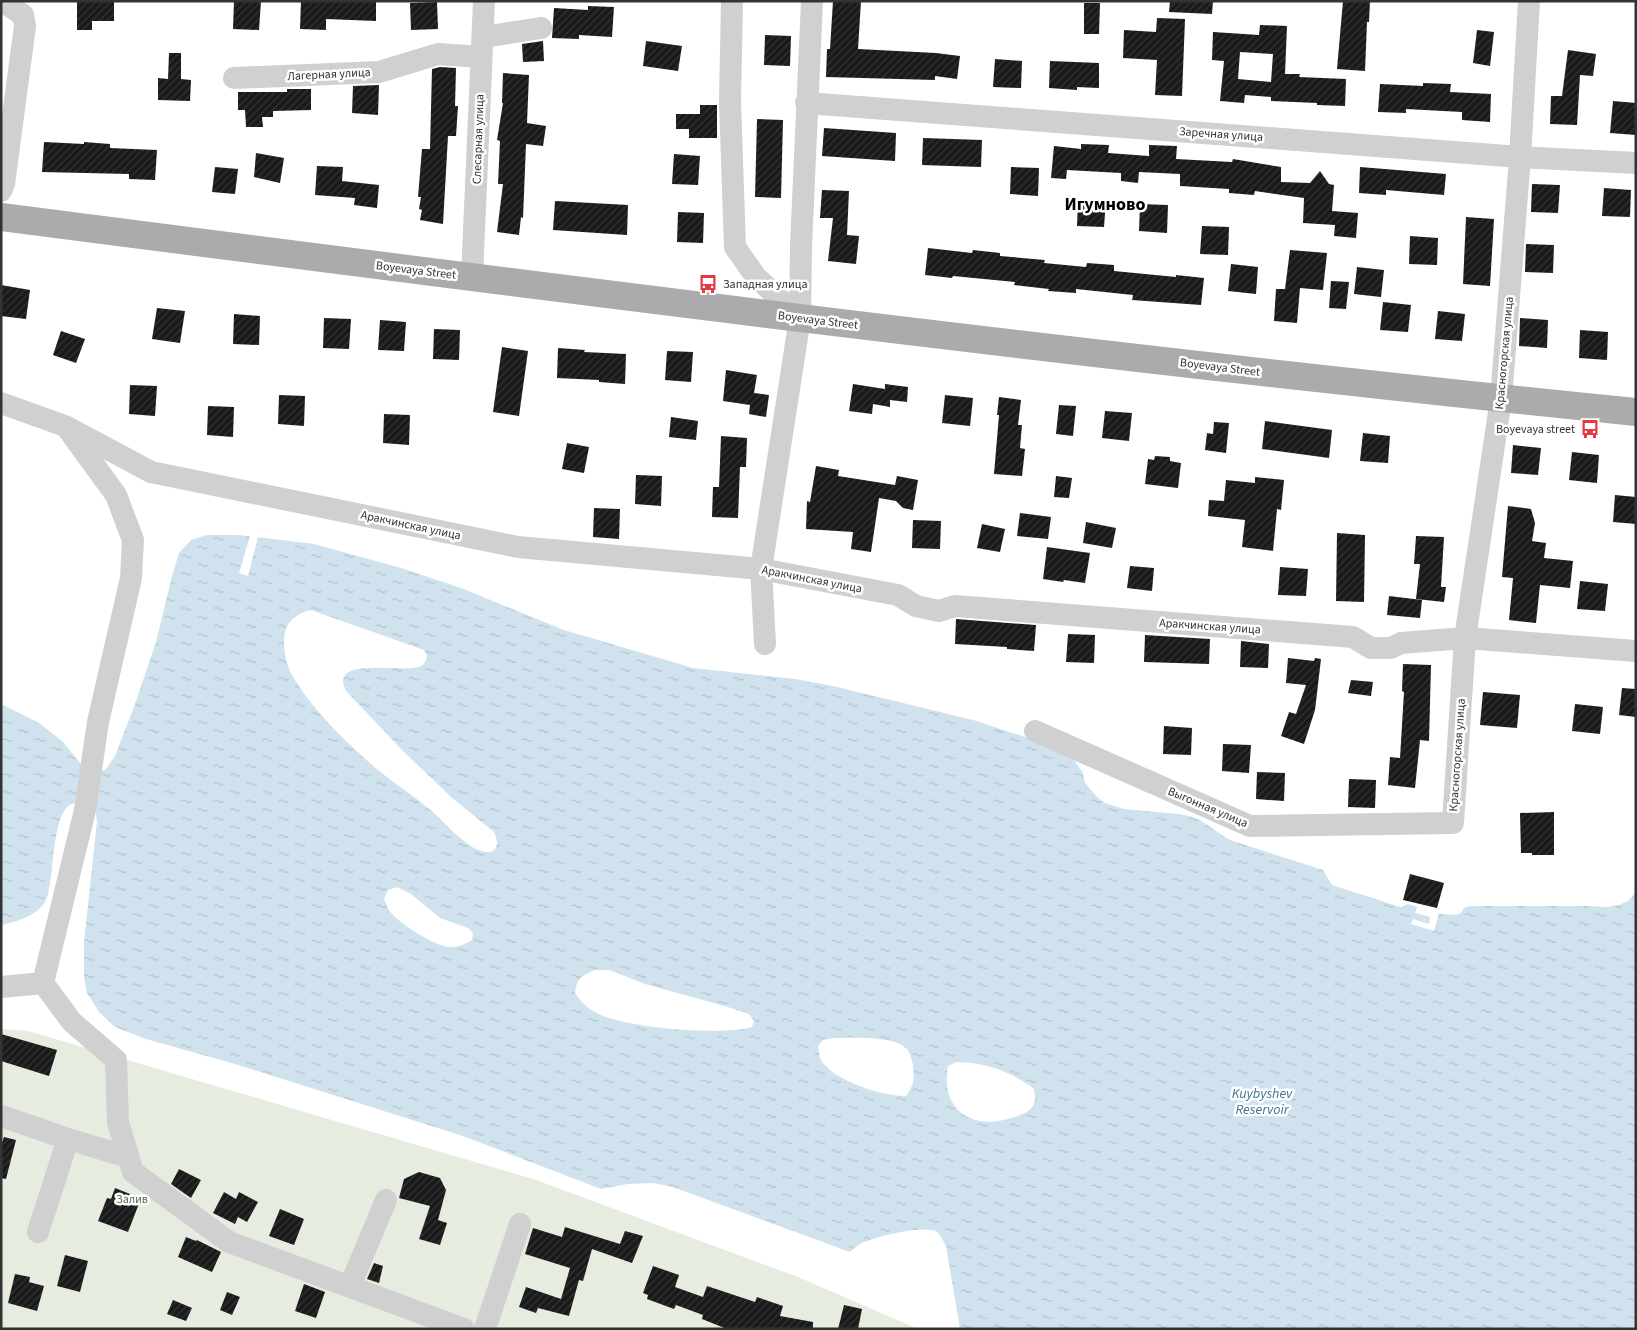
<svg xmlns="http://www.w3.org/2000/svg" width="1637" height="1330" font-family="'Source Sans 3',sans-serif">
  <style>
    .green { fill: #e6ecdf }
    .water { fill: url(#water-ripples); fill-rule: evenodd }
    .pier { fill: #fff }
    .building { fill: url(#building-hatch); fill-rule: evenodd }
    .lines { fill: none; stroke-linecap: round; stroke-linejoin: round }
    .minor { stroke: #d0d0d0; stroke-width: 22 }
    .major { stroke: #ababab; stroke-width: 28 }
    .labels { text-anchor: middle; stroke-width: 5; stroke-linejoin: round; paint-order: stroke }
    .street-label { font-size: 12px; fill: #333; stroke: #fff }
    .poi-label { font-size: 12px; fill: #333; stroke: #fff; text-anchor: start }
    .park-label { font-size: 12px; fill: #56703f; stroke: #fff }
    .water-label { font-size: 14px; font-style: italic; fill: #3f7597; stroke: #fff }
    .district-label { font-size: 18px; font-weight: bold; fill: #000; stroke: #fff }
  </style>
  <defs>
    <pattern id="water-ripples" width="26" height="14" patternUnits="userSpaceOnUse" patternTransform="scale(1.25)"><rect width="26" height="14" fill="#cfe2ee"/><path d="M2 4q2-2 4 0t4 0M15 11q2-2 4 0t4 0" fill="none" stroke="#b2c2cd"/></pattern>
    <pattern id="building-hatch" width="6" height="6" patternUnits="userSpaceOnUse" patternTransform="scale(1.25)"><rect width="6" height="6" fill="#1a1a1a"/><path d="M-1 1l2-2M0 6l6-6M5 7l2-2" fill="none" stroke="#333"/></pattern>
  </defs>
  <rect width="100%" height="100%" fill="#fff"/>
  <path class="green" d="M1,1029L28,1031L536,1180L798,1277L918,1329H1Z"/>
  <path class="water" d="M207,535H239L314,544L401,568L461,588L564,630L693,668L795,679L833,686L973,720L1025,737L1074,760L1083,773L1085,783L1097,797L1105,803L1124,809L1178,814L1189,816L1200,820L1228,839L1239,843L1323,870L1332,885L1397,906L1401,907L1408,904C1424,909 1443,917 1460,914L1464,908L1469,906H1586L1607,907L1619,905L1628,901L1636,892V1329H960L946,1246C943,1241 941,1235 937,1232C924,1224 873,1237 860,1244C857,1246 853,1249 850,1252L673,1187L653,1183L628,1184L601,1189L463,1136L235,1064L146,1039L115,1027L99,1012L87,993L84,977V942L96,831L97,821L95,810C90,808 82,803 77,803C49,802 56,885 45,902C36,916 16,922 1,925V704L39,723L62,741L82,765L95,771L105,770L115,756L134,707L156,642L172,576L179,553L191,540ZM311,610L424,650L427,656C426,660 425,664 421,666C405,674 327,655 346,691L402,750L451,797L494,832C500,844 497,856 481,851C461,844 444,820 428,808C410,793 389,780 371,764C343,739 309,706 291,673C286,664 284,651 284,640C285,622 295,614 311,610ZM397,887L411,894L440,918L468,928L473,933L472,940C465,944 457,948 449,947C435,946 396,922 389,910C387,907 386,902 384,899L388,890ZM595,970H609L645,984L728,1007L749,1014L754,1021L752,1027C721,1036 630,1028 601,1015C589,1010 582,1003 575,993C577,978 581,976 595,970ZM834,1038C852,1038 894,1035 907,1049C910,1053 913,1062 913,1067C915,1080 913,1086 906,1096C884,1097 830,1080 820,1058C819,1055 819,1050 818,1046L823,1040ZM956,1062C984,1062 1013,1072 1034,1089C1035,1095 1036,1102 1032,1107C1028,1113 1018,1116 1011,1118C971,1131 940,1109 948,1066Z"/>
  <path class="pier" d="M250,536L258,537L248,576L239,573Z
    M1417,907L1439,913L1434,931L1411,924L1413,919L1429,924L1430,917L1415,913Z"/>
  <path class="building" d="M77,1H114V21H92V30H77Z
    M234,1H261L259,30L233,29Z
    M301,1H376V21L326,19V30L300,29Z
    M833,1H861L858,49L936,53L960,56L957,79L935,76V80L826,77L827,49H830Z
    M1170,1H1213L1212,14L1169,12Z
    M1343,1H1370L1369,22H1367L1365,71L1337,69Z
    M437,2L438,29L411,30L410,3Z
    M1084,3H1100L1099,34H1084Z
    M588,6L614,7L612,37L579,35V39L552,38L554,8L588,10Z
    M1157,18L1185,19L1182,96L1155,95L1157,60L1123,58L1124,30L1156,32Z
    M1260,25L1287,26L1285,74H1300L1299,77L1346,79L1345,106L1317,105V103L1271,101V97L1245,95L1244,103L1220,101L1224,61L1212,60L1213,32L1259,35ZM1240,52L1273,54L1271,82L1238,79Z
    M1477,30L1494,32L1490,66L1473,63Z
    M765,35L791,36L790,66L764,65Z
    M543,41L544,61L523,62L522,44Z
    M646,41L682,46L678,71L643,66Z
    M1568,50L1596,54L1593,76L1580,75L1577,125L1550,124L1551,96H1562Z
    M169,53H181V79L191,80L190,101L158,100V78L168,79Z
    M995,59L1022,61L1021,88L993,87Z
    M1050,61L1099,63V88L1077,87V90L1049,88Z
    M440,67L456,68L455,106H458L456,136H448L443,224L420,220L422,210L419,209L421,197H418L422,149H430L432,69Z
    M503,73L529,75L527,123L546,126L543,146L526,144L523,218L521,217L519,235L497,232L503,184H498L500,141L497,140L503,103H502Z
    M1423,83L1451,84L1450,92L1491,94L1490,122L1462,120V112L1406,109V113L1378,112L1380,84L1423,86Z
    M379,85L378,115L352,113L353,86Z
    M287,89H311V110L273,111V117H262L263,127H246L245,110H238V92H287Z
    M1613,101L1636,103V135L1610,133Z
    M700,105H717V138H689V129H676V114H700Z
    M757,119L783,120L781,198L755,197Z
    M824,128L896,133L895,161L822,156Z
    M923,138L982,140L981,167L922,165Z
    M44,142L84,144V142L110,144V148L157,150L155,180L129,179V174L42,172Z
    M1081,144L1109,145L1108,153L1149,156V145L1177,146L1176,159L1232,162L1233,159L1281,167V182L1310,183L1320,171L1329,184L1334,185L1332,211L1358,213L1356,238L1334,236L1335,225L1303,223L1304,198L1255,191L1254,195L1229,193V189L1180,186V174L1139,172L1138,183L1121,181V173L1067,170L1066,179L1051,178L1054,146L1081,149Z
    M256,153L284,158L280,183L254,177Z
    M674,154L700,156L698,185L672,184Z
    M317,166L343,167L342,181L379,185L377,208L354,205L355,198L315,195Z
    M215,167L238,169L235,194L212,192Z
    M1011,167L1039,168L1038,196L1010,194Z
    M1360,167L1446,174L1444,195L1386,190V195L1359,193Z
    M1532,184L1560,185L1558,213L1531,212Z
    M1604,188L1631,190L1630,217L1602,216Z
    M822,190L849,191L847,235L859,236L856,264L828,261L833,218H820Z
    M1078,199L1106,200L1104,227L1077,226Z
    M555,201L628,205L627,235L553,230Z
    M1140,204L1168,205L1167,233L1139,231Z
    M678,212L704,213L703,243L677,242Z
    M1466,217L1494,219L1490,286L1463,284Z
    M1202,226L1229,227L1228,255L1200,254Z
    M1410,236L1438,238L1437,265L1409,264Z
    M1526,244L1554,245L1553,273L1525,272Z
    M928,248L972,253L973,250L1000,253V256L1045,260L1044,263L1086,267L1087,263L1114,265V271L1176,277V275L1204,278L1201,305L1132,300L1133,295L1076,289V293L1048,291L1049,289L1014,285L1015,282L953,276L952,278L925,275Z
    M1290,250L1327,253L1323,290L1300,288L1297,323L1274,321L1276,289H1285Z
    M1231,264L1258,267L1256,294L1228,291Z
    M1357,267L1384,270L1381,297L1354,294Z
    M1331,281L1349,282L1346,309L1329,308Z
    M1,285L30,290L26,319L1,316Z
    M1383,302L1411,305L1408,332L1380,330Z
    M157,308L185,311L180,343L152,339Z
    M1438,311L1465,314L1462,341L1435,339Z
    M234,314L260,316L259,345L233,344Z
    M324,318L351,319L349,349L323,348Z
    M1520,318L1548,320L1547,348L1519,346Z
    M380,320L406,322L404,351L378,350Z
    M434,329L460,330L459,360L433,359Z
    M1580,330L1608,332L1607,360L1579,358Z
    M61,331L85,339L76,363L53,355Z
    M502,347L528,351L519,416L493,412Z
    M558,348L585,350L584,352L626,354L625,384L599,382V380L557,378Z
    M667,351L693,352L691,382L665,380Z
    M726,370L757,375L754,393L769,395L766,417L749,414L750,405L723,401Z
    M853,384L885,389V384L908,387L907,402L890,400V407L873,404L872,414L849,411Z
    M130,385L157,386L155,416L129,414Z
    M279,395L305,396L304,426L278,424Z
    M945,395L973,398L970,426L942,423Z
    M999,397L1021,400L1018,425H1022L1020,448L1025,449L1022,476L994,474L999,415H997Z
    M1059,405L1076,406L1073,436L1056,434Z
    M208,406L234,407L233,437L207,435Z
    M1105,411L1132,413L1129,441L1102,438Z
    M384,414L410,415L409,445L383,443Z
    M671,417L698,421L696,440L669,437Z
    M1265,421L1332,430L1329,458L1262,449Z
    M1214,422L1229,423L1226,453L1205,450L1207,433L1213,434Z
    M1363,433L1390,436L1388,463L1360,461Z
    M721,436L747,438L746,467H740L738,518L712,517L713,487H719Z
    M567,443L589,447L584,473L562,469Z
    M1513,445L1541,448L1538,475L1511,473Z
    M1572,452L1599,455L1597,483L1569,480Z
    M1155,456L1170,457V461L1181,463L1178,488L1145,484L1148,459L1154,460Z
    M816,466L839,470L838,476L895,485L897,476L918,480L913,510L903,508L896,501L879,498L871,552L851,549L853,532L806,529L807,501L810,502Z
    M636,475L662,476L661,506L635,504Z
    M1056,476L1072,478L1069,498L1054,497Z
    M1255,477L1284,480L1281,510L1277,509L1273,551L1242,547L1245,520L1208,516L1209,500L1224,501L1226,480L1255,483Z
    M1615,495L1636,497V524L1613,522Z
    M1508,506L1531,509L1535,523L1532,541L1546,543L1544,558L1573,561L1570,588L1540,585L1536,623L1509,620L1513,578L1502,577Z
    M594,508L620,509L619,539L593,537Z
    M1020,513L1051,517L1048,539L1017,536Z
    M913,520L941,521L940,549L912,548Z
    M1086,522L1116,528L1112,548L1083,543Z
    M982,524L1005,529L1000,552L977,548Z
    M1337,533L1365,535L1364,602L1336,601Z
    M1416,536L1444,537L1441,587H1446L1444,602L1416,599L1420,564H1414Z
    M1047,547L1090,553L1085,583L1064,580L1063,582L1043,579Z
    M1130,566L1154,568L1152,591L1127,588Z
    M1280,567L1308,569L1306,596L1278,595Z
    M1580,581L1608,584L1605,611L1577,609Z
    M1389,596L1422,600L1420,618L1387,615Z
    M956,619L1036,625L1034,651L1007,649V647L955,644Z
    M1068,634L1095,635L1094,663L1066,662Z
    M1145,635L1210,639L1209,664L1144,662Z
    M1241,641L1269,644L1268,668L1240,667Z
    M1288,658L1314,661L1315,658L1321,659L1315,710L1304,744L1281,736L1289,712L1296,714L1306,685L1286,683Z
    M1403,664L1431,665L1429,741L1420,740L1415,788L1388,785L1390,757L1400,758L1404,692L1402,691Z
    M1351,680L1373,682L1371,696L1348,693Z
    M1622,688L1636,689V717L1619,715Z
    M1483,692L1520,695L1517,728L1480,725Z
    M1575,704L1603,707L1600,734L1572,731Z
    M1164,726L1192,728L1191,755L1163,754Z
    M1223,744L1251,745L1249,773L1222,771Z
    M1257,772L1285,773L1284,801L1256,799Z
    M1349,779L1376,780L1375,808L1348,807Z
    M1554,812V855H1532V853H1521L1520,813Z
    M1410,874L1444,883L1437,908L1403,900Z
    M1,1034L57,1050L49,1076L1,1061Z
    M4,1137L16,1140L6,1179L1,1178V1146Z
    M179,1169L201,1180L191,1198L171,1184Z
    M419,1172L440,1178L446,1190L438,1220L447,1223L440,1245L419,1239L430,1206L399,1198L404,1179Z
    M115,1188L130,1194L129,1196L140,1201L128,1232L98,1221L107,1198L111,1199Z
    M224,1192L236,1199L239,1192L258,1202L247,1222L238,1217L235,1224L213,1213Z
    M280,1209L304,1219L294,1245L269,1236Z
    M565,1227L620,1244L625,1231L643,1236L632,1263L592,1249L583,1281L579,1280L569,1316L538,1308L536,1313L519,1307L526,1287L561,1299L570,1268L525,1254L533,1228L562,1237Z
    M186,1237L196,1241L197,1240L221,1252L212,1272L178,1257Z
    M65,1255L88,1261L80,1292L57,1286Z
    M374,1263L383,1266L379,1283L367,1279Z
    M653,1266L679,1275L675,1287L703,1297L707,1286L755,1302L757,1297L783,1306L780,1316L813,1322V1329H727L702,1319L703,1315L676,1305L674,1309L647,1299L648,1295L643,1293Z
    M15,1274L30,1277L29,1282L44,1286L37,1311L8,1303Z
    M304,1284L325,1292L316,1318L295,1311Z
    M227,1292L240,1297L232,1315L220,1310Z
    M173,1300L192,1308L186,1321L167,1314Z
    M844,1305L862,1309L858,1329H838Z"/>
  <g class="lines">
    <path class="minor" d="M732,1L730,102L735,247L756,277L800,318
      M483,37L541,28
      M234,78L379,72L438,54L481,57
      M806,103L1520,157L1636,163
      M1,191L4,184L25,26L23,15L2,1
      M472,277L484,1
      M1,403L65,426L151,472L518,547L761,569L898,595L916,606L939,611L955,606L1353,637L1371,648H1391L1401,643L1465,638L1636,651
      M70,432L116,495L133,540L131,578L98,722L85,810L43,983L72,1022L116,1060L118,1122L133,1172L229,1242L464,1329
      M765,644L761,569L800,318L801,246L812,1
      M1035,731L1250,826L1453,823L1465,638L1501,399L1520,157L1529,1
      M1,987L43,983
      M1,1116L68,1139L128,1157
      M38,1232L68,1139
      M350,1286L386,1200
      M485,1329L520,1224"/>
    <path class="major" d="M1,217C545,287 1090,357 1636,412"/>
  </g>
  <defs>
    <g id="bus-bare" transform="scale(1.5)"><path d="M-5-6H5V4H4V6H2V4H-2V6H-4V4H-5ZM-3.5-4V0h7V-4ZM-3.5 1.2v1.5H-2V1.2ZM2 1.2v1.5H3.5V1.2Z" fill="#e63946" stroke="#fff" stroke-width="2.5" paint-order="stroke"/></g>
  </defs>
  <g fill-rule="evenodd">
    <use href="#bus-bare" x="708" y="284"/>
    <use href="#bus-bare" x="1590" y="429"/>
  </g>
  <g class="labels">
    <g class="street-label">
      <text transform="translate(329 74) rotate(-3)" y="4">Лагерная улица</text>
      <text transform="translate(1221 134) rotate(4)" y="4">Заречная улица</text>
      <text transform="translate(478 139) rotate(-88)" y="4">Слесарная улица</text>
      <text transform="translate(416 270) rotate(7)" y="4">Boyevaya Street</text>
      <text transform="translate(818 320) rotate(7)" y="4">Boyevaya Street</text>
      <text transform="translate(1504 353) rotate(-85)" y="4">Красногорская улица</text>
      <text transform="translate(1220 367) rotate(7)" y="4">Boyevaya Street</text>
      <text transform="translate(411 525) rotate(12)" y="4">Аракчинская улица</text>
      <text transform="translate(812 579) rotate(11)" y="4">Аракчинская улица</text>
      <text transform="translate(1210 626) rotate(4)" y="4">Аракчинская улица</text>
      <text transform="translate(1457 755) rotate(-86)" y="4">Красногорская улица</text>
      <text transform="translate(1208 807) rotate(23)" y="4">Выгонная улица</text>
    </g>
    <g class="poi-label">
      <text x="723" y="288">Западная улица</text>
      <text x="1575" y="433" text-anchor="end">Boyevaya street</text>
    </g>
    <g class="park-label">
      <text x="132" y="1203">Залив</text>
    </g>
    <g class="water-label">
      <text x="1262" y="1098">Kuybyshev<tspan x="1262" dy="16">Reservoir</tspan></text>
    </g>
    <g class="district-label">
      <text x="1105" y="210">Игумново</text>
    </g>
  </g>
  <rect width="1637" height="1330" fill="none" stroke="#333333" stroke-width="5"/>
</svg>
